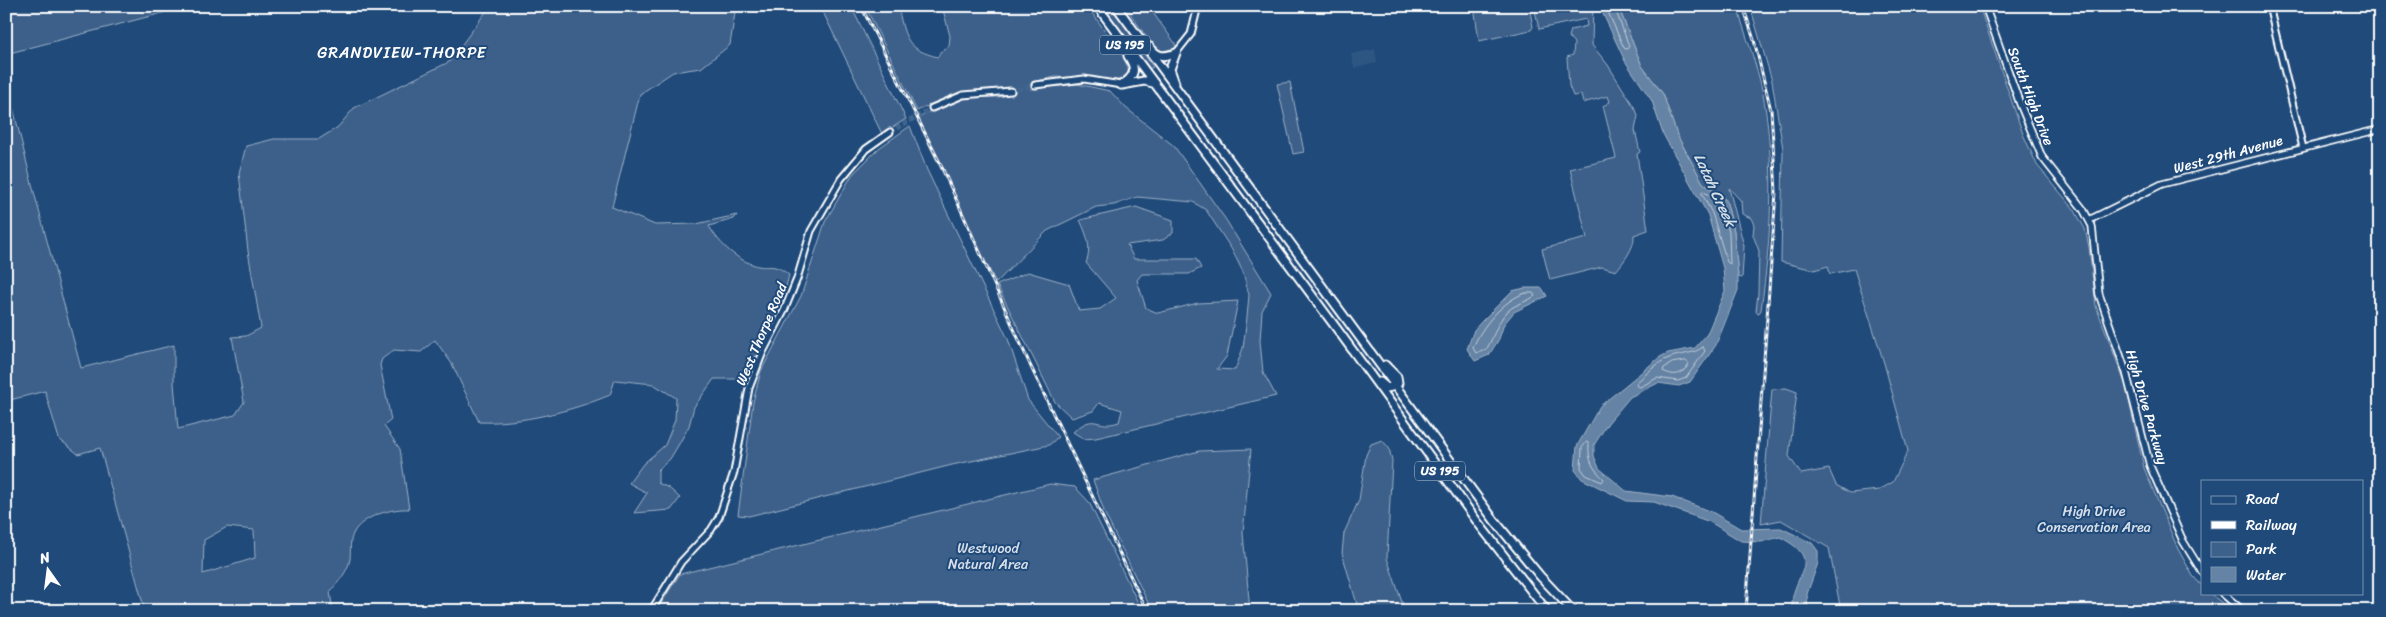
<svg xmlns="http://www.w3.org/2000/svg" width="2386" height="617" font-family="Sriracha,sans-serif">
  <style>
    .built { fill: #2e5683 }
    .green { fill: #3c618b; stroke: #9eb0c5; fill-rule: evenodd }
    .water { fill: #6583a4; stroke: #a3b5c8 }
    .lines { fill: none; stroke-linecap: round; stroke-linejoin: round }
    .shore { stroke: #c1cddb; stroke-width: 1 }
    .tertiary-tunnel { stroke: #41658e; stroke-width: 5; stroke-dasharray: 5 2.5; stroke-linecap: butt }
    .tertiary-casing { stroke: #fff; stroke-width: 9 }
    .secondary-casing { stroke: #fff; stroke-width: 9 }
    .trunk-casing { stroke: #fff; stroke-width: 11 }
    .tertiary { stroke: #1f4a7a; stroke-width: 5 }
    .secondary { stroke: #1f4a7a; stroke-width: 5.5 }
    .trunk { stroke: #1f4a7a; stroke-width: 7 }
    .rail-casing { stroke: #fff; stroke-width: 3 }
    .rail { stroke: #1f4a7a; stroke-width: 1; stroke-dasharray: 4; stroke-linecap: butt }
    .labels { text-anchor: middle; stroke-width: 4; stroke-linejoin: round; paint-order: stroke }
    .shield { fill: #1f4a7a; stroke: #bcc9d7; stroke-width: 1 }
    .shield-label { font-size: 12px; font-weight: bold; fill: #fff }
    .street-label { font-size: 14px; fill: #fff; stroke: #1f4a7a }
    .park-label { font-size: 14px; fill: #d8dfe8; stroke: #1f4a7a }
    .water-label { font-size: 15px; font-style: italic; fill: #d8e0e8; stroke: #1f4a7a }
    .quarter-label { font-size: 16px; letter-spacing: 1px; fill: #fff; stroke: #1f4a7a }
  </style>
  <rect width="100%" height="100%" fill="#1f4a7a"/>
  <filter id="ink" filterUnits="userSpaceOnUse"><feTurbulence type="fractalNoise" baseFrequency=".02" numOctaves="2"/><feDisplacementMap in="SourceGraphic" scale="10" xChannelSelector="R" yChannelSelector="G"/><feConvolveMatrix kernelMatrix="1 2 1 2 8 2 1 2 1" color-interpolation-filters="sRGB"/></filter>
  <g filter="url(#ink)">
    <path class="built" d="M1375,49L1377,63L1354,68L1351,54Z"/>
    <path class="green" d="M6,6H189L6,54Z
      M490,6H736L730,45L701,68L673,72L640,94L612,207L655,225L696,224L737,215L734,219L709,226C718,242 734,258 752,264C769,271 771,260 789,275L782,302L743,379H714L694,407L689,426L679,444L670,459L658,470V483L669,488L680,498L671,510L634,513L647,493L629,483L643,464L665,445L675,420L676,398L653,384L615,380L610,395C572,411 520,424 479,422L452,364L435,340L421,352L394,350L382,359L380,365L391,420L384,426L400,449L409,509C392,508 363,516 354,532C349,541 351,549 350,559C348,572 338,582 330,592L333,611H145L100,448L78,454L59,439L45,391L6,401V79L34,192L81,368L174,345V383L178,429L235,415L244,402L232,337L246,336L261,328L248,251L239,173L246,146L274,139H319L338,127L354,108L449,62ZM227,527L254,530L255,558L203,574L204,540Z
      M820,6H851L906,119L882,134Z
      M865,6H913L902,8L899,11C905,39 908,50 938,57L940,52L949,46L950,36L942,6H1087L1129,64L1131,71L1127,78L1119,80L1055,77L1032,82L1030,89L1077,84L1110,91L1126,108L1174,146L1226,220L1271,293L1262,311L1260,341L1263,372L1276,396L1096,438L1084,439L1073,432C1097,411 1095,430 1119,422L1122,410L1099,403L1093,411L1072,418L1055,402L997,285L1028,272L1069,284L1079,311L1100,309L1116,298L1086,263C1092,248 1087,235 1080,220L1136,207L1173,220V233L1163,240L1127,245L1134,259H1196L1201,268L1189,274H1142L1137,280L1146,308L1158,313L1198,303L1238,301L1227,356L1217,369L1235,370L1243,348L1247,317L1249,295L1243,272L1232,250L1206,210L1193,202L1137,197L1114,205L1096,207L1047,231L996,283L917,120C928,110 952,101 967,98C982,96 998,100 1013,93L1010,88C969,90 954,93 917,111Z
      M1103,6H1111L1153,67L1149,69Z
      M1125,6H1148L1175,43L1176,49L1163,54L1156,51Z
      M1474,6H1529L1533,27L1531,30L1479,41Z
      M1534,6H1593L1592,45L1608,65L1636,110L1638,116L1635,130L1640,152L1637,154L1648,230L1634,235C1635,248 1624,261 1616,271L1602,267L1550,280L1542,249L1587,238L1570,169L1616,158L1603,106L1610,102L1608,96L1583,103L1581,95L1573,96L1569,86L1567,57L1573,55L1574,43L1569,37L1571,30L1587,26L1586,19L1539,29Z
      M1618,6H1737C1745,35 1757,64 1763,94C1776,165 1771,239 1761,310L1759,313L1756,312L1758,293L1759,251L1753,235L1754,225L1751,218L1742,214L1741,201L1729,188L1744,246L1742,278L1738,277L1734,231L1726,200L1703,183L1677,135L1663,94L1642,66Z
      M1750,6H1979L2023,134L2037,165L2074,209L2085,229L2089,247L2096,306L2125,383L2144,468L2178,549L2193,576L2202,586V593H2209L2233,611H1841L1829,548L1781,520L1761,524L1772,389L1786,388L1797,392L1789,456L1801,474L1829,469L1836,485L1850,493L1879,490L1893,482L1908,451L1884,363L1854,269L1830,274L1828,266L1814,270L1781,262L1783,149L1772,81Z
      M1290,82L1304,152L1293,154L1277,84Z
      M910,126L927,170L1008,339L1028,400L1058,437L1049,445L952,465L749,516L738,515L753,402L761,371L801,296L825,222L852,175L879,148Z
      M1382,440L1389,448L1392,461L1387,558L1405,611H1359L1342,553L1344,533L1359,500L1366,455L1371,444Z
      M1251,449L1243,533L1250,611H1152L1105,514L1093,480L1199,451Z
      M1050,484L1075,487L1089,502L1142,611H656L680,574Z
      M433,603L441,611H393Z"/>
    <path class="water" d="M1595,6H1618L1642,66L1663,94L1677,135L1703,183L1726,200L1734,231L1738,277V290L1716,345L1690,382L1679,386L1658,383L1630,397L1608,423L1594,445V456L1599,468L1626,491L1672,497L1712,512L1741,529L1781,528L1812,543L1818,551V563L1807,594L1808,611H1792C1789,574 1828,562 1780,537L1761,542L1741,541L1710,522L1654,502L1627,501L1582,479L1575,470L1577,446L1600,406L1660,357L1668,353L1695,348L1707,334L1725,291L1723,268L1708,215L1663,134L1652,101L1625,61L1603,14Z
      M1525,288H1542L1547,296L1514,312L1504,324L1499,339L1489,355L1475,361L1467,349L1474,330L1482,321L1512,291Z"/>
    <g class="lines">
      <path class="shore" d="M1602,6L1608,12L1624,48L1627,49L1629,46L1614,6
        M1703,191L1721,204L1729,232L1730,264L1727,262L1712,213L1702,194Z
        M1526,293H1533L1535,296C1528,301 1520,303 1513,307C1498,316 1495,336 1486,350L1476,353L1473,348C1480,328 1505,298 1526,293Z
        M1703,347L1705,351L1686,378L1678,381L1657,378L1640,387L1636,385L1637,382C1646,375 1657,362 1669,358C1681,353 1693,355 1703,347Z
        M1686,361L1689,364C1682,375 1675,377 1663,371L1664,368L1672,363Z
        M1587,442L1589,444C1588,460 1592,468 1604,479L1602,482L1586,475L1581,468L1582,448Z"/>
      <path class="tertiary-tunnel" d="M1011,91L1035,85
        M890,132L932,108"/>
      <g class="tertiary-casing">
        <path id="tertiary" d="M2269,6L2303,148
          M1176,53L1191,34L1198,6
          M1035,85L1084,79L1121,85
          M932,108L963,95L1011,91
          M651,611L681,562L711,530L719,517L734,472L749,388L763,352L784,311L797,279L811,231L841,179L866,149L890,132"/>
      </g>
      <g class="secondary-casing">
        <path id="secondary" d="M1985,6L2020,104L2042,157L2083,209L2092,226L2099,294L2126,372L2150,466L2183,541L2202,572
          M2089,220L2162,184L2380,129
          M2222,593L2243,611"/>
      </g>
      <g class="trunk-casing">
        <path id="trunk" d="M1097,6L1337,329L1479,524L1547,611
          M1116,6L1494,520L1540,576L1573,611
          M1150,47C1158,58 1164,57 1176,53
          M1175,83L1170,69L1176,53
          M1121,85C1135,77 1137,69 1128,56
          M1122,85L1144,81L1153,83
          M1385,365L1397,377L1398,383L1396,386
          M1380,382L1387,388L1396,386"/>
      </g>
      <use href="#tertiary" class="tertiary"/>
      <use href="#secondary" class="secondary"/>
      <use href="#trunk" class="trunk"/>
      <g class="rail-casing">
        <path id="rail" d="M861,6L940,163L1031,367L1147,611
          M1743,6L1754,40L1771,110L1776,192L1746,611"/>
      </g>
      <use href="#rail" class="rail"/>
    </g>
  </g>
  <g class="labels">
    <g class="shield">
      <rect x="1100" y="35.5" width="50" height="19" rx="4"/>
      <rect x="1415" y="461.5" width="50" height="19" rx="4"/>
    </g>
    <g class="shield-label">
      <text x="1125" y="49">US 195</text>
      <text x="1440" y="475">US 195</text>
    </g>
    <g class="street-label">
      <text transform="translate(2031 96) rotate(69)" y="5">South High Drive</text>
      <text transform="translate(2228 154) rotate(-15)" y="5">West 29th Avenue</text>
      <text transform="translate(761 334) rotate(-67)" y="5">West Thorpe Road</text>
      <text transform="translate(2147 407) rotate(74)" y="5">High Drive Parkway</text>
    </g>
    <g class="park-label">
      <text x="2094" y="516">High Drive<tspan x="2094" dy="16">Conservation Area</tspan></text>
      <text x="988" y="553">Westwood<tspan x="988" dy="16">Natural Area</tspan></text>
    </g>
    <g class="water-label">
      <text transform="translate(1715 190) rotate(65)" y="5">Latah Creek</text>
    </g>
    <g class="quarter-label">
      <text x="402" y="58">GRANDVIEW-THORPE</text>
    </g>
  </g>
  <rect width="2386" height="617" fill="none" stroke="#1f4a7a" stroke-width="25"/>
  <rect x="12" y="12" width="2361" height="592" fill="none" stroke="#fff" stroke-width="2" filter="url(#ink)"/>
  <rect x="2201" y="480" width="162" height="115" fill="#1f4a7a" stroke="#7992af"/>
  <rect x="2211" y="496" width="25" height="8" fill="#1f4a7a" stroke="#7992af"/>
  <text x="2246" y="504" font-size="15" fill="#ffffff">Road</text>
  <rect x="2211" y="521" width="25" height="8" fill="#ffffff" stroke="#7992af"/>
  <text x="2246" y="530" font-size="15" fill="#ffffff">Railway</text>
  <rect x="2211" y="542" width="25" height="15" fill="#3c618b" stroke="#7992af"/>
  <text x="2246" y="554" font-size="15" fill="#ffffff">Park</text>
  <rect x="2211" y="567" width="25" height="15" fill="#6583a4" stroke="#7992af"/>
  <text x="2246" y="580" font-size="15" fill="#ffffff">Water</text>
  <g transform="translate(48 570) rotate(346)" stroke="#1f4a7a" stroke-width="4" paint-order="stroke">
  <path d="M0-4L9 19L0 12L-9 19Z" fill="#ffffff"/>
  <text y="-8" font-size="14" font-weight="bold" text-anchor="middle" fill="#ffffff">N</text>
  </g>
</svg>
